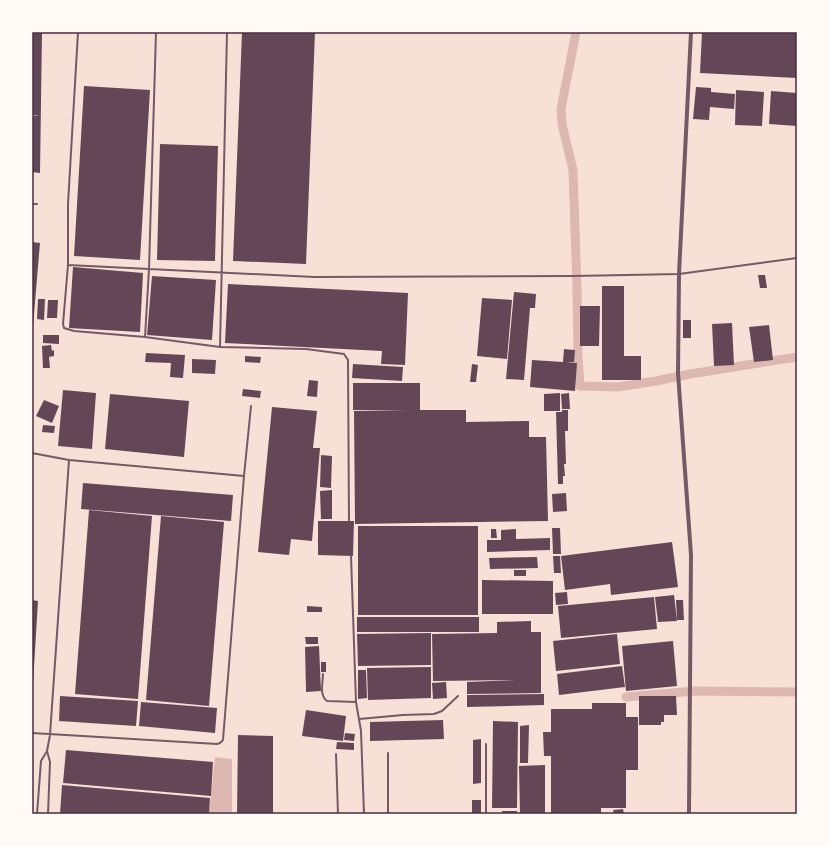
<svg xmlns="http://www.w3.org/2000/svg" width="829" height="846" font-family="Literata,serif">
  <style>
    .water { fill: #dcb8b0 }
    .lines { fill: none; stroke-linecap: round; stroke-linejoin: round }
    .canal { stroke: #dcb8b0; stroke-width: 9 }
    .building { fill: #644757 }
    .service { stroke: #755966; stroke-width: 2 }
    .minor { stroke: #755966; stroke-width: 4 }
    .neatline { fill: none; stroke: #4a2c40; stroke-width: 1.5 }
  </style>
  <rect width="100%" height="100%" fill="#f7e1d7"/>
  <path class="water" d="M215,757L232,759V814H209Z"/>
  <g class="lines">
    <path class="canal" d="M576,32L561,109L562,124L573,170L577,289L578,356L580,386L618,387L656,381L690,374L797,357
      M626,697L695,691L797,692"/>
  </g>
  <path class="building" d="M32,32H42L40,173L32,172V116H39L32,115Z
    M242,32H315L306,264L233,261Z
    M702,32H797V78L700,73Z
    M84,86L150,90L140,260L74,256Z
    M696,87L711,88V92L735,94L734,109L710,107L709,120L693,119Z
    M736,90L764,92L762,126L735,125Z
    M771,91L797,93V126L769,124Z
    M160,144L218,146L215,261L157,260Z
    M32,242L40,243L33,326H32Z
    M73,267L143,273L140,332L69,328Z
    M758,275H765L767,288H760Z
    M152,276L216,280L212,340L147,335Z
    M228,284L408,293L405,365L381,364L382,351L225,343Z
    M602,286H624V356H641V380H602Z
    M514,292L536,294L535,308H530L524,380L506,379Z
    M482,298L512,300L507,359L477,356Z
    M38,299H45L44,320L37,319Z
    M48,300H58L57,318H47Z
    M580,306H600L599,346H580Z
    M683,320H691V338H683Z
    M732,323L734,365L714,366L712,324Z
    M769,325L773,360L754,362L749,327Z
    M43,335H59V344L43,343Z
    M51,345L52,351L54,350V356L49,357L50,368H43L42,346Z
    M564,349L575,350L574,362H566L577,363L575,391L530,387L532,360L563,362Z
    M146,353L185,355L183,378L170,377L171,363L145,362Z
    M245,356L261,357L260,363L245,362Z
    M192,359L216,360L215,374L192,373Z
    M353,364L403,367L402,381L352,378Z
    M472,364L478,365L476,382H470Z
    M309,380L318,381L317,397L307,396Z
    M353,383H420V410H466V422L529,421V437H546L548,521L355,524L354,411L407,410H353Z
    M243,389L261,391L260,398L242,396Z
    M63,390L96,393L92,449L58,446Z
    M560,393V411H544V394Z
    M569,393L570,409H562L561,394Z
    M110,394L189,401L184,457L105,449Z
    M44,400L59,406L52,423L36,416Z
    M272,407L317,411L313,448H320L312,541L291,539L289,555L258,552Z
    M562,410H568V431H565L566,464H564L565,476H563V484H558L556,412H562Z
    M43,425L55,426L54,433L42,432Z
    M321,455L332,456L331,488L320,487Z
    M83,483L233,495L231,521L81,509Z
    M332,490V519H321L320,491Z
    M566,493L567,511L553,512L552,494Z
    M89,510L152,516L138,699L75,694Z
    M161,516L224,522L209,706L146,700Z
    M318,521H354L353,556L318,555Z
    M358,526H478V615H358Z
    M552,528H560L561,554H553Z
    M491,529H496L497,538H491Z
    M516,529V539L550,538V550L487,552V540H501V530Z
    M672,542L678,587L611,595L610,584L565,590L561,556Z
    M553,556H560L561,573H554Z
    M537,557L538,568L490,569L489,558Z
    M514,570H526V576H514Z
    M482,580L553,581V614H482Z
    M567,592L568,604L556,605L555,593Z
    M674,595L677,621L658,622L655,597Z
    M654,597L657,629L561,638L558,606Z
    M32,600L38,601L33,683H32Z
    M676,600H683L684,620H677Z
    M307,606L322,607V612H307Z
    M357,617H479V632H357Z
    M531,621V632H541V693L467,694V682L516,680L433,681L432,634L497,633V622Z
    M431,633V665L358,666L357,634Z
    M617,634L620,664L556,671L553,641Z
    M305,637H318V644H306Z
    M673,641L677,686L626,691L622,646Z
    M319,646L321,691L306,692L305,647Z
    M321,662H326V672H321Z
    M622,666L625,687L559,695L557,674Z
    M431,667V698L368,700L367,668Z
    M358,670H366L367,698L358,699Z
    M446,682L447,698L433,699L432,683Z
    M544,694V705L467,707V695Z
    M60,696L138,701L136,726L59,721Z
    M639,696H676L677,715H664V722H661V725H639Z
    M141,702L217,708L215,733L139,726Z
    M592,703H626V717H638V770H626V808H601V814H551V756H544L543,732H551V709H592Z
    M306,710L346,716L343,741L302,736Z
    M443,720L444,739L370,741V722Z
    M493,721L518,722L517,808H492Z
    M529,725L528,763H520V726Z
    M345,733L355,734L354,741L344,740Z
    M238,735L273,736V814H237Z
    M481,739V783L473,784V740Z
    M337,742L354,743V750L336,749Z
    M66,750L213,762L211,796L63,783Z
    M545,765V814H520L519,766Z
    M62,785L210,798L209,814H60Z
    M472,800H481V814H472Z
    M623,809L624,814H614L613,810Z
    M502,811H517V814H502Z"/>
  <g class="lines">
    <path class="service" d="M78,32L68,204V265L63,324L64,328L74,331L145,337L220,347L306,349L344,354L348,360L349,521
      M32,204H37
      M68,265L314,277L573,276L679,274L797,258
      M145,337L149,269L156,32
      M220,347L227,32
      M32,453L69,460L244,476
      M351,556L356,702L361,731L364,814
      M323,674C323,683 319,695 327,701L356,702
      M359,719L403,715L434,714L442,711L458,696
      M32,733L217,744L220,743L223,740L244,476L251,406
      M47,751L50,762L48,814
      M336,754L338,814
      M37,814L41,761L47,751L50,735L69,460
      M388,814V753
      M486,814V744"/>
    <path class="minor" d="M689,814L691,555L678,373L679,274L691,32"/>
  </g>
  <rect width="829" height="846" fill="none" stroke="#fffaf5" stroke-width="66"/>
  <rect x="33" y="33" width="763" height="780" class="neatline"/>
</svg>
